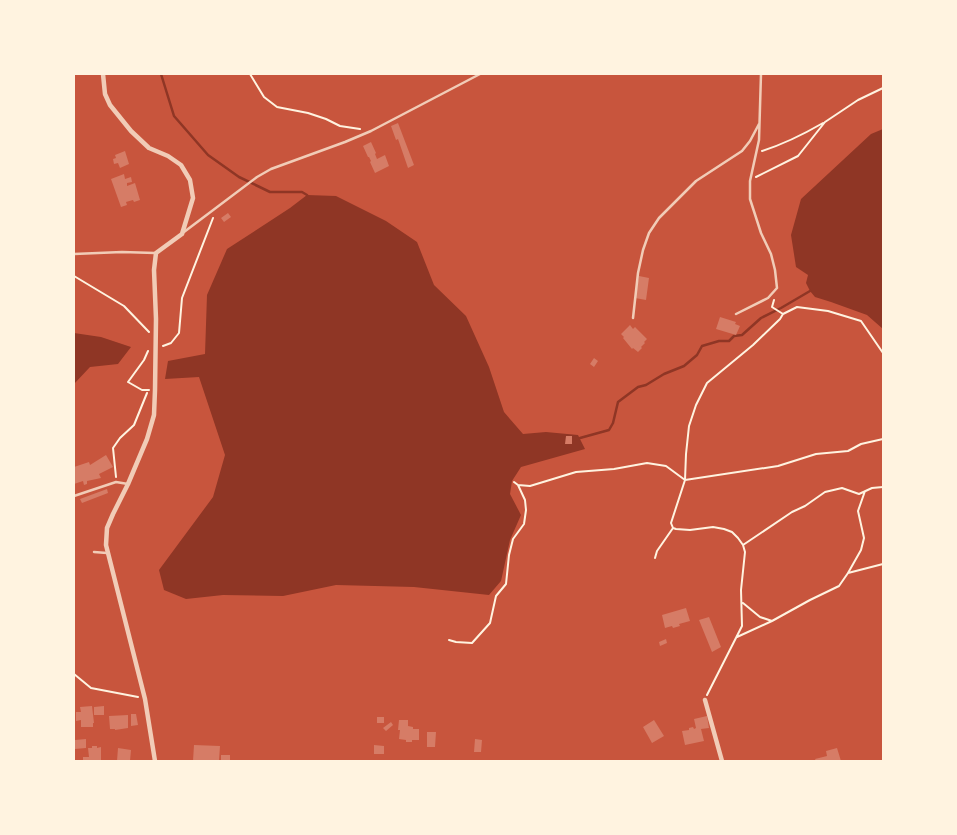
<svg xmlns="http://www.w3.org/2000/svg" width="957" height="835" font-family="'PT Sans Narrow',sans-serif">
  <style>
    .water { fill: #8f3625 }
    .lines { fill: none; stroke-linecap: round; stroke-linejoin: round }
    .stream { stroke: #8f3625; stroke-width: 2.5 }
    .building { fill: #d67c66 }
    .path { stroke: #fff3e0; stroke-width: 2 }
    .service { stroke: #f1ccb7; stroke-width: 2.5 }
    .minor { stroke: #f1ccb7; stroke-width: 4.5 }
  </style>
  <rect width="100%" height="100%" fill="#c8553d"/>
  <path class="water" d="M883,129V329L867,315L831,302L815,297L810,291L806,283L808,275L796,267L791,235L801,199L871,134Z
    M307,195L336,196L386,221L417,242L434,285L466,316L489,367L504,412L523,434L546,432L578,435L585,449L521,467L512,481L510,494L521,515L510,540L501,581L489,595L414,587L336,585L283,596L223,595L186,599L164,590L159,570L213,497L225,455L199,377L165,379L168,361L205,354L207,295L227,249L290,208Z
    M74,333L101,337L131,347L118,364L90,367L74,384Z"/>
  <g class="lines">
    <path class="stream" d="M161,74L174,116L208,155L239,177L270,192H302L307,195
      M580,438L609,430L613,423L618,402L638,387L646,385L664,374L684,366L697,355L702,346L719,341H729L734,336L742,335L761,318L781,308L810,291"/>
  </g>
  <path class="building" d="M398,123L414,165L408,168L398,139L396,140L391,126Z
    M371,142L376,153L375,154L377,159L385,155L389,166L375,173L370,162L371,161L369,157H368L363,146Z
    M125,151L129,164L120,168L118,163L114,164L113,159L116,158L115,155Z
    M124,174L125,179L131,177L132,182L127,183V186L135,183L140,200L134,202L133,200L126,202L127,205L121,207L111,179Z
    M228,213L231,217L224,222L221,218Z
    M639,276L649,278L646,300L635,298Z
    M720,317L736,322L735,324L740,326L736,335L716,329Z
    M630,325L633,329L635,327L647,339L644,342L645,343L641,347L642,348L638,352L633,348L632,349L623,338L624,337L621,334Z
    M594,358L598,361L594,367L590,364Z
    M566,436H572V444H565Z
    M106,455L113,467L99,474L101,478L87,481V484L84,485L83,481L74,484V467L89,462L90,465Z
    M107,489L108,493L82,503L80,499Z
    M686,608L690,621L679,624L680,626L673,628L672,626L665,628L662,615Z
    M709,617L721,647L712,652L699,620Z
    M666,639L667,643L660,646L659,642Z
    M92,706L94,723H93V727H81V720L76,721V712H81L80,707Z
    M104,706V715H94V707Z
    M131,714H136L138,725L131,726Z
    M128,715V728L115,730V729H110L109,716Z
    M707,716L709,728L701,729L704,741L685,745L682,731L689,730V728L693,727L694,729L696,728L694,719Z
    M377,717H384V723H377Z
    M399,720H408V726L413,727V729H419V740H412V742H406V740L399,739L400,730H398Z
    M654,720L664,736L652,743L643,727Z
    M391,722L393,725L386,731L383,728Z
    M427,732H436L435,747H427Z
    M86,739V748L75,749V740Z
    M475,739L482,740L481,752H474Z
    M194,745L220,746L219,761H193Z
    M374,745L384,746V754H374Z
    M92,746H97V748L101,747V761H83V757H89L88,748H92Z
    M118,748L131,750L130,761H117Z
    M837,748L841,761H816L815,759L827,756L826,751Z
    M221,755H230V761H221Z"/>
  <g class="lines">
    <path class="path" d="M250,74L264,97L277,107L308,113L326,119L340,126L360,129
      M762,151C784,144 804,134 823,123
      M756,177L798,156L825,122L858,100L883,88
      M74,276L124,306L149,332
      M774,300L772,307L783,314
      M163,346L171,343L179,333L182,298L213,218
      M148,351L144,360L128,382L142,390H149
      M116,477L113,448L120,438L134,425L147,393
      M514,482L518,485L530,486L576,472L614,469L647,463L666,466L685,480L778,466L816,454L848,451L861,444L883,439
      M743,545L792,512L805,506L825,492L842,488L859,494L872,488L883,487
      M655,558L657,551L673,528
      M848,573L861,550L864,538L858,511L865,491
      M743,603L760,617L772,621
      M737,637L772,621L810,600L839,586L848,573L883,564
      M449,640L456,642L472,643L490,623L496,596L506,584L509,555L513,539L524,524L526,510L525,500L518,485
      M74,674L91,688L138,697
      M707,695L742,626L741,590L745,552L743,545L738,538L732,532L724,529L713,527L690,530L676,529L673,528L671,523L685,480L686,454L689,426L696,405L707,383L753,345L780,319L783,314L797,307L828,311L861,321L883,353"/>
    <path class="service" d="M184,232L257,177L271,169L345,142L371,131L480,74
      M74,254L122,252L155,253
      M736,314L768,298L777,288L775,270L771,254L761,233L750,199V181L759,140L761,74
      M633,318L638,273L643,250L649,233L659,218L696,181L742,151L750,141L759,124
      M74,496L116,482L128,484
      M94,552L107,553"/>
    <path class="minor" d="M103,74L105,94L110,105L131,131L149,148L168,156L181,165L190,180L193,198L182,234L156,253L154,270L156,319L155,390L154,415L147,439L128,484L113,514L107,528L106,545L145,699L155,761
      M705,700L722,761"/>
  </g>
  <rect width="957" height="835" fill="none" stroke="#fff3e0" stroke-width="150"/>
</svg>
